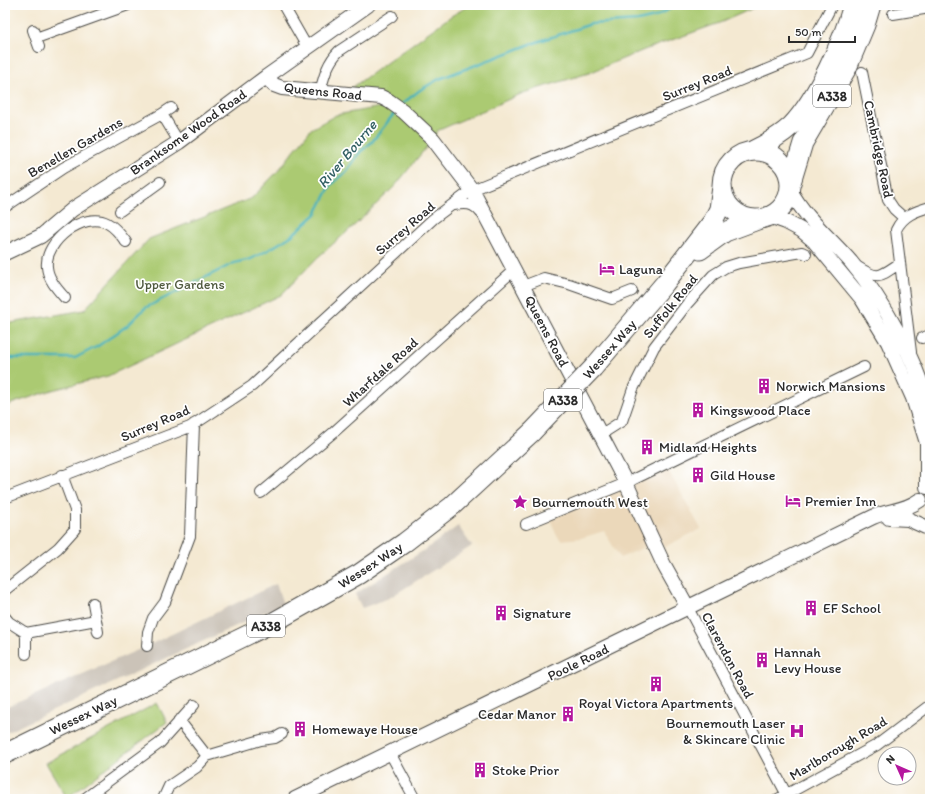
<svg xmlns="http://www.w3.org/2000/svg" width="935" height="804" font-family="Itim,sans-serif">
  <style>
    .built { fill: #ebd8ba }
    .industrial { fill: #cbc3b8 }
    .green { fill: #abca72; stroke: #6b7a4e }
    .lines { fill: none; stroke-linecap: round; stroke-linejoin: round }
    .stream { stroke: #40b0b9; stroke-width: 2.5 }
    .street-casing { stroke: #494844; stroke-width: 12 }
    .secondary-casing { stroke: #494844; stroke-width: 16 }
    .highway-casing { stroke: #494844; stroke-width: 21 }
    .street { stroke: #fff; stroke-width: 10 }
    .secondary { stroke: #fff; stroke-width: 14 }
    .highway { stroke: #fff; stroke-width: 19 }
    .highway-bridge-casing { stroke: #494844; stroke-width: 21; stroke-linecap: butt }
    .highway-bridge { stroke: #fff; stroke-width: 19 }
    .labels { text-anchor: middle; stroke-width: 3.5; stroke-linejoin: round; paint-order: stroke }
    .shield { fill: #fff; stroke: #6b6b6b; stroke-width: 1 }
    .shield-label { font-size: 13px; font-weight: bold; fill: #2b2b2b }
    .street-label { font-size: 14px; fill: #2b2b2b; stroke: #fff }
    .poi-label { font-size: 14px; fill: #2b2b2b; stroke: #fff; text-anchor: start }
    .park-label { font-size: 14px; fill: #515b40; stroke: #fff }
    .water-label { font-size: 15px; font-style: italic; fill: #336064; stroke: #fff }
  </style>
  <rect width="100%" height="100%" fill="#fff"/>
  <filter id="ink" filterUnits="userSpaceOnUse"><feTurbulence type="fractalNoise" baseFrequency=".025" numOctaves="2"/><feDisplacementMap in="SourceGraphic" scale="8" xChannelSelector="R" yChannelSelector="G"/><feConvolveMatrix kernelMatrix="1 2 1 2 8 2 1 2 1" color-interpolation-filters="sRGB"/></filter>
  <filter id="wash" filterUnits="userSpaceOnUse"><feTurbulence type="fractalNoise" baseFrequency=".012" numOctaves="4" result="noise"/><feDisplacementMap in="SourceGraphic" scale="16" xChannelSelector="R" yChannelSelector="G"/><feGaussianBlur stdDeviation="0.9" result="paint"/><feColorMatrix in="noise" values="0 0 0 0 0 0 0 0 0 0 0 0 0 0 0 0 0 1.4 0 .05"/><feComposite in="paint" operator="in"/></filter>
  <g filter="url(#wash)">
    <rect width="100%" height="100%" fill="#f4e9d2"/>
    <path class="built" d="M667,468L701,529L664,547L661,540L620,558L604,531L581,538L561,540L556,534L550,518Z"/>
    <path class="industrial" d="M458,526L472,546L389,598L362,608L355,594L429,547Z
      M276,584L283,604L5,733V708L147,646Z"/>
    <path class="green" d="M470,5H760L722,22L644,50L589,73L523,93L437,131L433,139L395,186L356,224L318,257L281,295L108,376L52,390L5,406V324L84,310L149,239L252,198L278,171L311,129L336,115L381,107L389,101L350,89L451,16Z
      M157,703L167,722L67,798L46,763Z"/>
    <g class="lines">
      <path class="stream" d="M402,104L420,90L439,79L531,44L591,24L638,21L655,17L677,5
        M5,358H75L98,346L128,325L145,308L234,263L251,259L270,249L291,236L316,214L331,185L346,172L360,152L372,142L396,111"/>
    </g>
  </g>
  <g filter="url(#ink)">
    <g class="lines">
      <g class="street-casing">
        <path id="street" d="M283,5L307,47
          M893,14L930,8
          M33,30L39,47
          M36,38L128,5
          M862,72L888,200L894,209L904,218
          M320,92C324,77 327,63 339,51L392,16
          M162,114L171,108
          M454,205C466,203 473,203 481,213
          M5,207L63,168L162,114L179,142
          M120,211L160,182
          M858,267C879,280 879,277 900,263
          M523,286L544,278L569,284L612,299L632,291
          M65,298C57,289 48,279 47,267C44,241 84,211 107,223C115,227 121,235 126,242
          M922,338L930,335
          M911,352L896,230C903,215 916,211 930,207
          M600,435L622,421L633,389L654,347L687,304L713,275L726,267L739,263L802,252L806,254
          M261,493L334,432L515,269
          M5,498L190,427L252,386L433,219L472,190L807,53L832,5
          M526,524L626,483L864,367
          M5,590L58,548L75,529V510L62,475
          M688,608L789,799
          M5,617L9,622L26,633L96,620L93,603
          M96,620L98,632
          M147,646L148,632L153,618L165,602L190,536L194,424
          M26,654V633
          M179,720L207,756
          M390,753L415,799
          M84,799L160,743L194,705
          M163,799L169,786L197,767L207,756L261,740L275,738L282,734
          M778,799L877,745L930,705"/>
      </g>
      <g class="secondary-casing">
        <path id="secondary" d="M266,77L274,85L282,88L381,97L389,101L403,111L433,139L472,190L626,483L664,565L688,608
          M790,190C805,218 830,238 851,262C886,304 914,357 930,409
          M769,216L786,222L801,230L814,241L862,299L888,342L913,398L927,443V487
          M5,253L41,236L73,209L179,142L266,77L368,5
          M889,518L908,519L930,529
          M295,799L873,517C890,510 905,511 920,500"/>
      </g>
      <g class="highway-casing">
        <path id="highway" d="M722 185a34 34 0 1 1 68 0a34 34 0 1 1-68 0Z
          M752,151C766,144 779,137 791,126C817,99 843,41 853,5
          M790,186L803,143L847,68L865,25L871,5
          M700,250L725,232L760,219
          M593,368L665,283L713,221L719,209L722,187
          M5,754L272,623L359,574L404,543L452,506L532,432"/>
      </g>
      <use href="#street" class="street"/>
      <use href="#secondary" class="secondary"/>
      <use href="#highway" class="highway"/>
      <g class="highway-bridge-casing">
        <path id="highway-bridge" d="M532,432L593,368"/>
      </g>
      <use href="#highway-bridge" class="highway-bridge"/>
    </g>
  </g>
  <defs>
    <g id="hotel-bare" transform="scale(1.2)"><path d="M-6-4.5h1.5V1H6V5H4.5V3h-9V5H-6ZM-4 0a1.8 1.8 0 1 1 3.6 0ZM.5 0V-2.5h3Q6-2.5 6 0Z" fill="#b5179e" stroke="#fff" stroke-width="2.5" paint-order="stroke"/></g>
    <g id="building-bare" transform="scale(1.2)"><path d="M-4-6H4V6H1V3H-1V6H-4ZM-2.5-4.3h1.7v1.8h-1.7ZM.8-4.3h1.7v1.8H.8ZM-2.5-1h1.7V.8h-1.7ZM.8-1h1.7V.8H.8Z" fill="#b5179e" stroke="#fff" stroke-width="2.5" paint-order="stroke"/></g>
    <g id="sight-bare" transform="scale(1.2)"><path d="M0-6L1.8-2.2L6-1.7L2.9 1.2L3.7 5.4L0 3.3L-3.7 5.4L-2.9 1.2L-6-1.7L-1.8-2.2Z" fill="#b5179e" stroke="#fff" stroke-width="2.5" paint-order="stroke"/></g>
    <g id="hospital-bare" transform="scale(1.2)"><path d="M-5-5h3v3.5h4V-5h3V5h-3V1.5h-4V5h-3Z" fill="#b5179e" stroke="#fff" stroke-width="2.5" paint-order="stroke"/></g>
  </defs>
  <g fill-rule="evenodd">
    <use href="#hotel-bare" x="607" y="269"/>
    <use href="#building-bare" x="764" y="386"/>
    <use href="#building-bare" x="698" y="410"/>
    <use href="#building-bare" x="647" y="447"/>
    <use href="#building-bare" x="698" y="475"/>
    <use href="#hotel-bare" x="793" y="501"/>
    <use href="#sight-bare" x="520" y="502"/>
    <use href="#building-bare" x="811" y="608"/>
    <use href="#building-bare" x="501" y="613"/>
    <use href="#building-bare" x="762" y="660"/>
    <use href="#building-bare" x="656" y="684"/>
    <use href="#building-bare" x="568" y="714"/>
    <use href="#building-bare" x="300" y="729"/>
    <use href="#hospital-bare" x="797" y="731"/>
    <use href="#building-bare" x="480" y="770"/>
  </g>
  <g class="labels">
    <g class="shield">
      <rect x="813" y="85" width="38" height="22" rx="3"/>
      <rect x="544" y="389" width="38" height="22" rx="3"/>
      <rect x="247" y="615" width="38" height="22" rx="3"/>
    </g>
    <g class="shield-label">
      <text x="832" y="101">A338</text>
      <text x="563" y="405">A338</text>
      <text x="266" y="631">A338</text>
    </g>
    <g class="street-label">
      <text transform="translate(697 83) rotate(-22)" y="5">Surrey Road</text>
      <text transform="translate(323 91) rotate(6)" y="5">Queens Road</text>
      <text transform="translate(188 132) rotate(-35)" y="5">Branksome Wood Road</text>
      <text transform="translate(75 147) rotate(-30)" y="5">Benellen Gardens</text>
      <text transform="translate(879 149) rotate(78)" y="5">Cambridge Road</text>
      <text transform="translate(405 228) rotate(-41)" y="5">Surrey Road</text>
      <text transform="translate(670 306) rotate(-51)" y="5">Suffolk Road</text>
      <text transform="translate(547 331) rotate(62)" y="5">Queens Road</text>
      <text transform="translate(609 349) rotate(-49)" y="5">Wessex Way</text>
      <text transform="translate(380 372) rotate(-42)" y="5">Wharfdale Road</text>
      <text transform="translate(155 423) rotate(-23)" y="5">Surrey Road</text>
      <text transform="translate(370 565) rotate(-33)" y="5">Wessex Way</text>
      <text transform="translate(728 655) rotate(62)" y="5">Clarendon Road</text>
      <text transform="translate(578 662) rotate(-26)" y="5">Poole Road</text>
      <text transform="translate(83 715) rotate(-26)" y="5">Wessex Way</text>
      <text transform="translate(838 748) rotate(-31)" y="5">Marlborough Road</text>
    </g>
    <g class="poi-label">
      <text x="619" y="274">Laguna</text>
      <text x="776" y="391">Norwich Mansions</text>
      <text x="710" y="415">Kingswood Place</text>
      <text x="659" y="452">Midland Heights</text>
      <text x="710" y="480">Gild House</text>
      <text x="805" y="506">Premier Inn</text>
      <text x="532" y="507">Bournemouth West</text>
      <text x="823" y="613">EF School</text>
      <text x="513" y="618">Signature</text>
      <text x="774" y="657">Hannah<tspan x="774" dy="16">Levy House</tspan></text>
      <text x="656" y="708" text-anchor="middle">Royal Victora Apartments</text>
      <text x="556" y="719" text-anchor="end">Cedar Manor</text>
      <text x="785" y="728" text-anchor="end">Bournemouth Laser<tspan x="785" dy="16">&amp; Skincare Clinic</tspan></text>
      <text x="312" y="734">Homewaye House</text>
      <text x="492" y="775">Stoke Prior</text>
    </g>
    <g class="park-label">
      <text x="180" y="289">Upper Gardens</text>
    </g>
    <g class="water-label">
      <text transform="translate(347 154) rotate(-50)" y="5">River Bourne</text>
    </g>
  </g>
  <rect width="935" height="804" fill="none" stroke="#fff" stroke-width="20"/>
  <g transform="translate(897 766) rotate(315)"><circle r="19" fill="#ffffff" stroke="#aaaaaa"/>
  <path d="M0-3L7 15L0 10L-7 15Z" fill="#b5179e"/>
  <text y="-6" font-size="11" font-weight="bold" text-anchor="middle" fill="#2b2b2b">N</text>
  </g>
  <path d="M789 36v6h66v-6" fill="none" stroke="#2b2b2b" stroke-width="2"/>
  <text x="795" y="36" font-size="12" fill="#2b2b2b" stroke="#ffffff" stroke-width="3" paint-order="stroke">50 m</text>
</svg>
